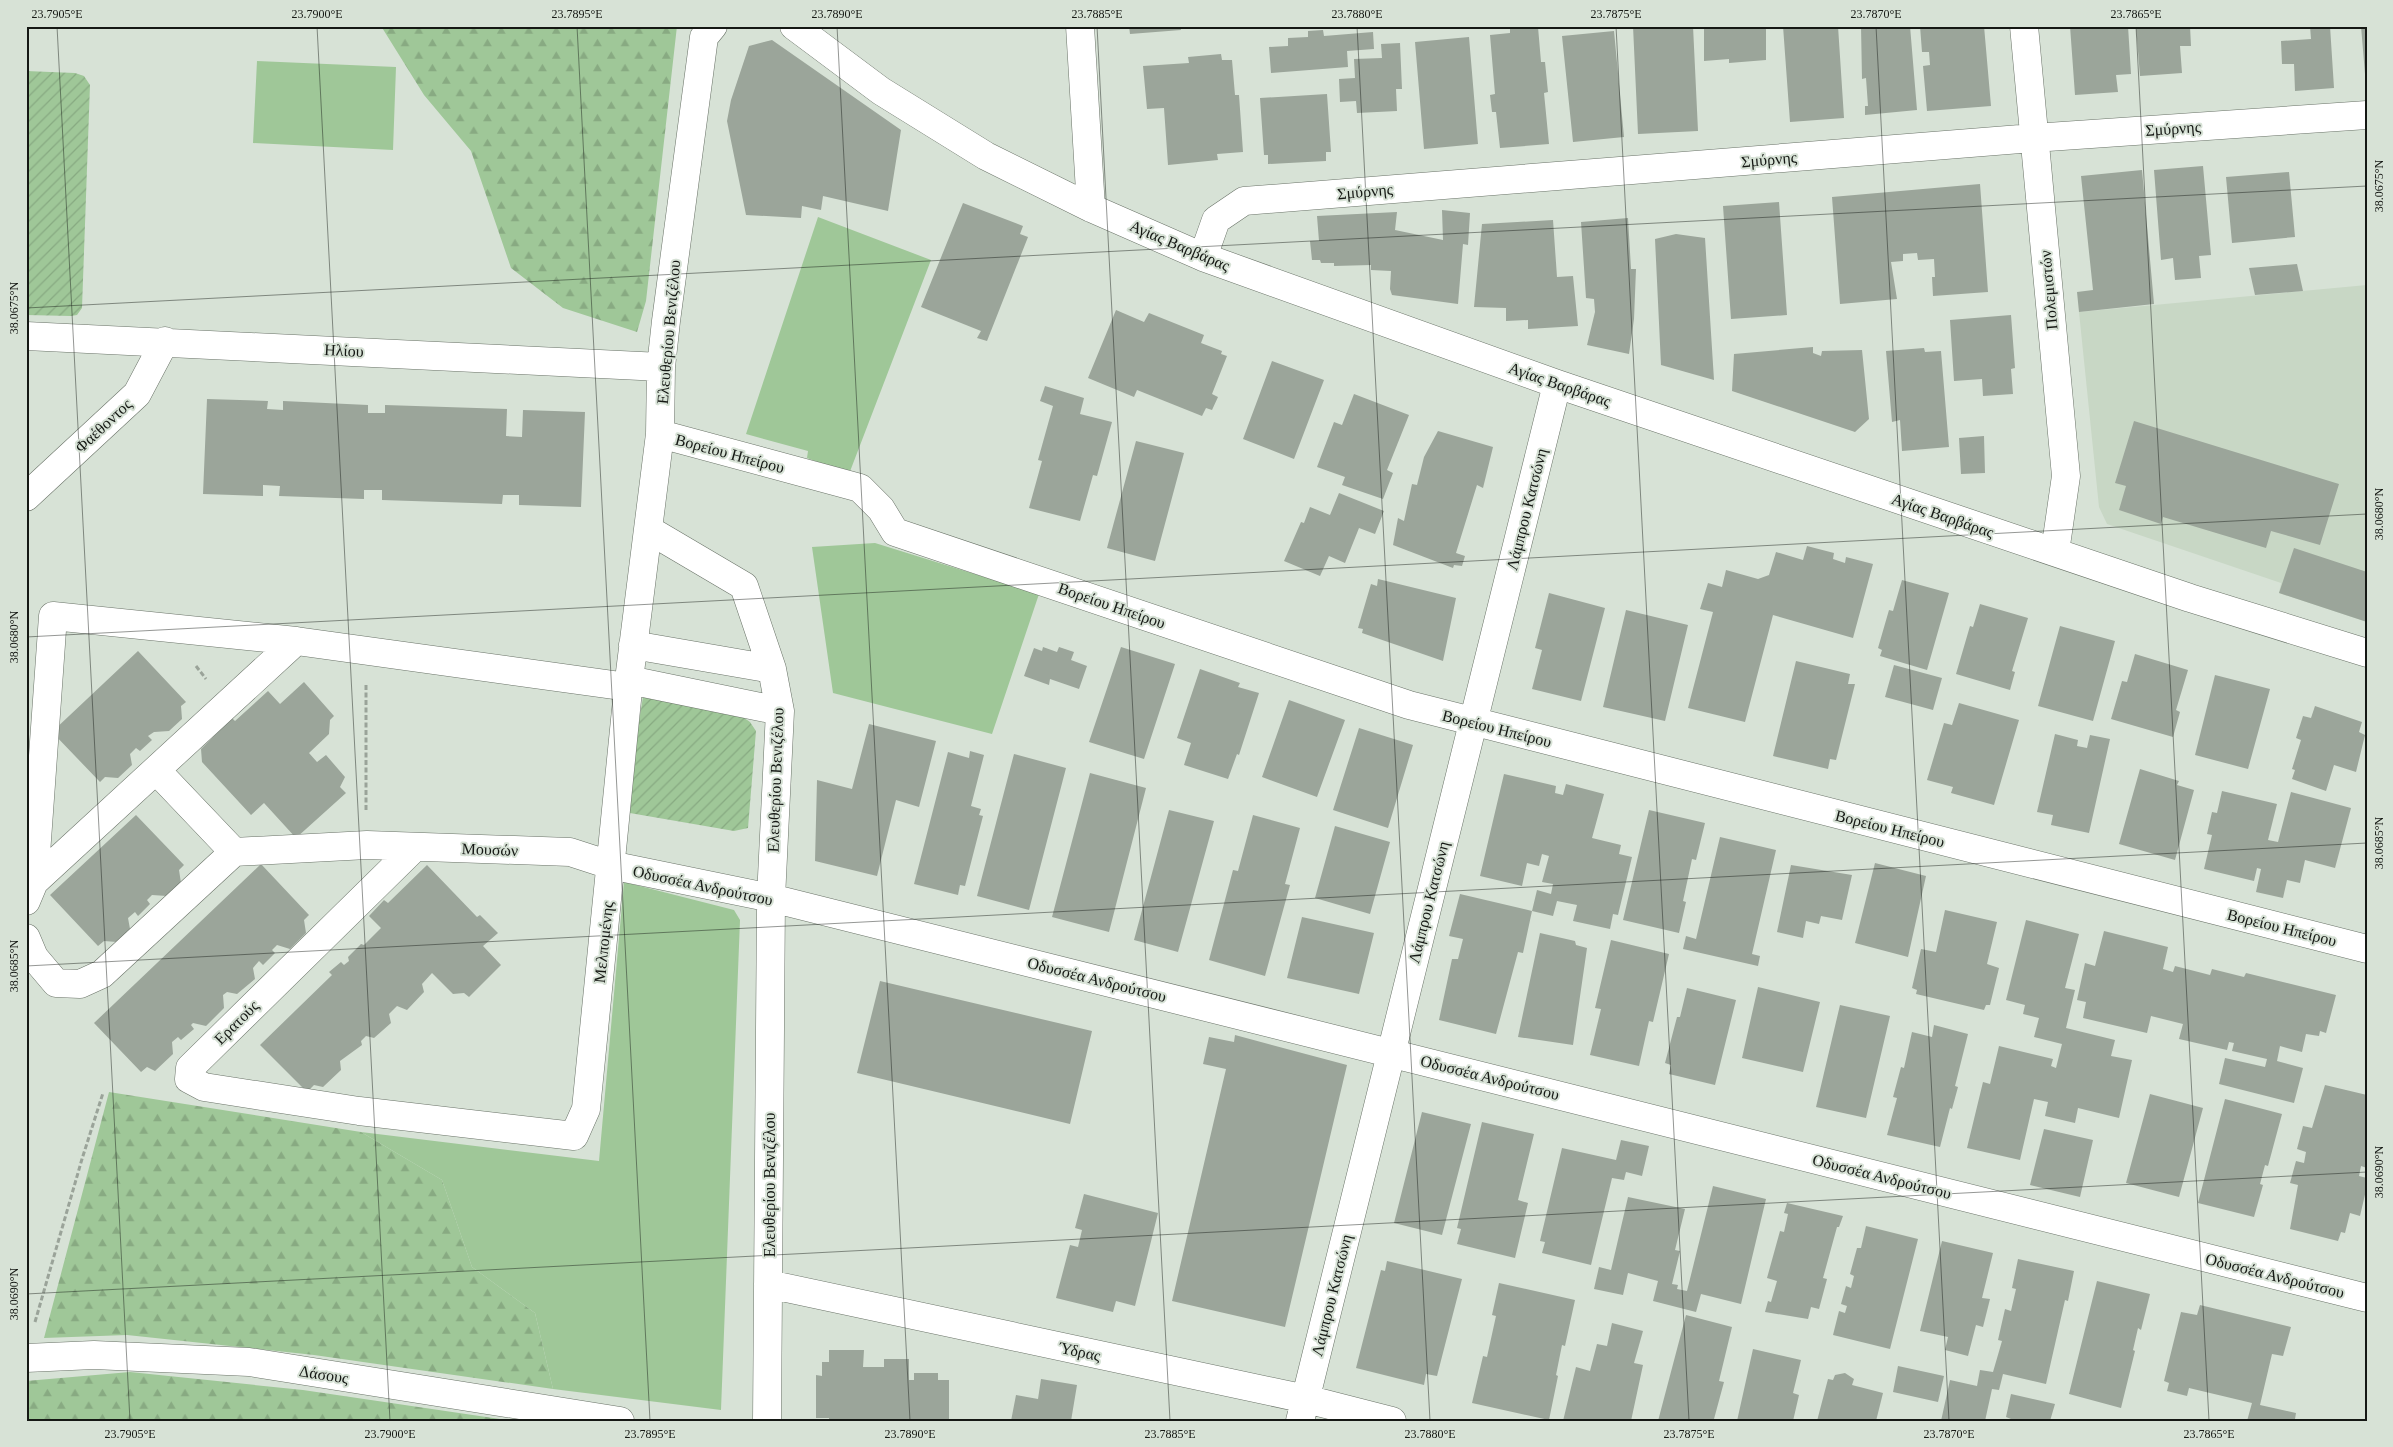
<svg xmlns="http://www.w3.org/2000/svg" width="2393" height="1447" font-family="'Times New Roman',serif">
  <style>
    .built { fill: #c8d7c5 }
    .grass { fill: #9fc798 }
    .forest { fill: url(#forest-firs) }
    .garden { fill: url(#garden-furrows) }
    .building { fill: #9ba59a }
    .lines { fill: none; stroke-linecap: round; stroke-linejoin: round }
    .minor-casing { stroke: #6a7368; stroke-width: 29 }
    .path { stroke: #9aa399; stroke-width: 3; stroke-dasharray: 5 2.5; stroke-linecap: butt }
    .minor { stroke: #fff; stroke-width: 28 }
    .ticks { fill: none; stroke: #151814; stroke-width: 1; stroke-opacity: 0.45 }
    .labels { text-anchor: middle; stroke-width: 4; stroke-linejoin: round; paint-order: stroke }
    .street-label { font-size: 16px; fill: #151814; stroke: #d7e2d6 }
    .neatline { fill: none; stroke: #151814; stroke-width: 2 }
    .ticks-label { font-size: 12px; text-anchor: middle; fill: #151814 }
  </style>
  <defs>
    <pattern id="forest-firs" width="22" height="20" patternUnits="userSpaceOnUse" patternTransform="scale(1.25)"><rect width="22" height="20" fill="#9fc798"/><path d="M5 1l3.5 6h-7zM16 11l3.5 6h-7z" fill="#88aa82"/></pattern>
    <pattern id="garden-furrows" width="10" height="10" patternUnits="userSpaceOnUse" patternTransform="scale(1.25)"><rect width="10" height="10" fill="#9fc798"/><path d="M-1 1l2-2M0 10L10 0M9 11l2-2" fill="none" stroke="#88aa82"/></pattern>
  </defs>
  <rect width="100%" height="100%" fill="#d7e2d6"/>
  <path class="built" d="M2367,285V622L2279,593L2281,583L2107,524L2099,507L2079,312Z"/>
  <path class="grass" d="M257,61L396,67L393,150L253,143Z
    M818,217L931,260L849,474L807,458L808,451L746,434Z
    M875,543L1039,594L992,734L833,693L812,547Z
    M624,882L734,910L740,920L721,1410L553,1389L535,1313L472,1267L442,1180L361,1132L599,1161Z"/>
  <path class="forest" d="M381,26H677L646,301L637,332L563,308L511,268L471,151L424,95Z
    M109,1092L361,1132L442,1180L472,1267L535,1313L553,1389L314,1355L127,1335L44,1338Z
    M130,1372L303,1390L514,1421H26V1381Z"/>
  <path class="garden" d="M26,71L75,73L84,76L90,85L82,308L77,315L71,316L26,315Z
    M643,697L733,710L750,722L756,731L748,828L734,831L624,812Z"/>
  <path class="building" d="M1129,26H1180L1181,30L1130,34Z
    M1633,26H1693L1698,131L1638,134Z
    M1704,26H1766V60L1729,63V59L1704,61Z
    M1783,26H1838L1844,118L1790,122Z
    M1861,26H1910L1917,110L1865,115V106H1868L1866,78L1862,79Z
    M1920,26H1984L1991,106L1927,111L1923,66L1930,65L1929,52H1922Z
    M2070,26H2128L2131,74L2116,75L2118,92L2075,95Z
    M2136,26H2190L2191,46H2180L2182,73L2140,76Z
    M2310,26H2330L2334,88L2295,91L2294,64H2282L2281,41L2311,39Z
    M2361,26H2367V74H2365Z
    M1538,27L1541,62H1545L1548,92L1544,93L1549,144L1500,148L1496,112H1492L1490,95L1495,94L1490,35L1510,33V29Z
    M1323,30L1324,36L1373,32L1374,49L1347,51L1348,67L1271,73L1269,47L1288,46V38L1308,37V31Z
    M1614,31L1624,137L1573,142L1562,36Z
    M1469,37L1478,144L1424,149L1415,42Z
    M772,40L901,130L888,211L823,196L821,210L802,206L801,218L746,215L727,121L731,100L749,46Z
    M1400,43L1402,89H1396L1397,111L1357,113L1356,101L1340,102L1339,79L1355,78L1354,59L1382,58L1381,44Z
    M1221,54L1222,60H1232L1235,95H1239L1243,152L1217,154L1218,160L1168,165L1164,108L1147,109L1143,66L1189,63L1188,57Z
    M1327,94L1331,152H1326V161L1268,164V155H1264L1260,98Z
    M2203,166L2211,255L2199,256L2201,278L2175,280L2173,258L2161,260L2154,170Z
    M2142,170L2154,304L2079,312L2077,292L2093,290L2081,176Z
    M2289,172L2295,237L2232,243L2226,177Z
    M1980,184L1988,292L1933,296L1932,277H1935L1934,259L1918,260L1917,253L1903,254V261L1891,262L1897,299L1840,304L1832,197Z
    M1779,202L1787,315L1731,319L1723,206Z
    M963,203L1023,226L1020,234L1028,237L987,341L977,338L981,331L921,307Z
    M1442,210L1470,213L1468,245L1463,244L1458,304L1392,295L1390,289L1391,271L1371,270V265L1334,266V263H1321L1320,260H1312L1310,241H1319L1317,216L1397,212L1395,230L1443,240Z
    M1628,218L1631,269H1636L1634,319L1629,354L1587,345L1595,312L1594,299L1586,298L1581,222Z
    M1553,220L1557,277L1573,276L1578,326L1528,329V320L1506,321V308L1474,307L1482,224Z
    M1676,234L1705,238L1714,380L1661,365L1655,239Z
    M2297,264L2303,291L2255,295L2249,268Z
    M1116,310L1144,322L1149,313L1204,335L1201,343L1222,351L1221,354L1227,356L1212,394L1218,397L1212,410L1206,408L1202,416L1137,390L1134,397L1088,378Z
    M2011,315L2015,368L2011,369L2013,394L1983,396L1982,379L1954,381L1950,320Z
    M1813,347V353L1821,356L1822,351L1862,350L1869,419L1855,432L1732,391L1734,354Z
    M1924,348L1925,352L1941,351L1949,447L1902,451L1900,420L1892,422L1886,351Z
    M1272,361L1324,380L1294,459L1243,439Z
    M1045,386L1084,398L1080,414L1112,422L1097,476L1093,475L1080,521L1029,508L1042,461L1038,460L1053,406L1040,401Z
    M1354,394L1409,415L1387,470L1393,473L1383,499L1342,485L1345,477L1317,467L1334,422L1342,425Z
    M207,399L268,401L267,409L283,410V401L368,405V413H385V405L507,409L506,436L522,437L523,410L585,412L581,507L519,505V495H503L502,504L382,500V490H364V499L279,496L280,486L263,485V496L203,494Z
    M2134,421L2339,484L2320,545L2271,531L2266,548L2163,517L2161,524L2119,510L2126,486L2115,483Z
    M1438,431L1493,447L1483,488L1477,485L1456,553L1465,556L1462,566L1454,565L1453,568L1393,545L1398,518L1404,521L1412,484L1417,485L1424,457Z
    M1984,436L1985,473L1961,474L1959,438Z
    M1136,441L1184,453L1155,561L1107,548Z
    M1339,493L1384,511L1375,534L1359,528L1345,563L1329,556L1320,576L1284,561L1301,522L1304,523L1310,507L1330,515Z
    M1807,546L1834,553L1833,559L1845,563L1846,557L1873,564L1853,638L1773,615L1745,722L1688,708L1713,612L1700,609L1708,583L1722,587L1726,570L1758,579L1769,575L1776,552L1803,560Z
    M2294,548L2367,572V622L2279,593Z
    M1378,579L1456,598L1443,661L1362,633L1363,629L1358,628L1371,584L1377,586Z
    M1902,580L1949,593L1927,670L1880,656L1882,650L1878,648L1889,610L1893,611Z
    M1549,593L1605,608L1581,701L1532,689L1542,650L1535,648Z
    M1980,604L2028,618L2012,671L2015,672L2010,690L1956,674L1970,626L1973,627Z
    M1626,610L1688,625L1665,721L1603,707Z
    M2060,626L2115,641L2093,721L2038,706Z
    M1043,647L1057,652L1059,647L1074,652L1071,660L1087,666L1079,689L1050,679L1049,685L1024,676L1034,648L1042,651Z
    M1121,647L1175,664L1144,759L1089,742Z
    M138,651L186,702L181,706L182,719L169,731L154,732L148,736L152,740L140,751L136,748L130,754L132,765L118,778L105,777L100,782L52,732Z
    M2135,654L2188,670L2176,710L2180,712L2173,737L2111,719L2122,681L2127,682Z
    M1796,661L1850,674L1848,684H1855L1836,760L1830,759L1828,769L1773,756Z
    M1894,665L1942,678L1933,710L1885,697Z
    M1200,669L1240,683L1238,687L1259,693L1239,755L1237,754L1228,779L1184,765L1191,743L1177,738Z
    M2215,675L2270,689L2248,769L2195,755Z
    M304,682L334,716L330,720L329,734L309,753L317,762L326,755L345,777L340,787L346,793L296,838L264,803L251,815L202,762L201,749L232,718L235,721L268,691L280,704Z
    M1289,700L1345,720L1317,797L1262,777Z
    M1959,703L2019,720L1994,805L1951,793L1953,787L1927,780L1944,723L1952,725Z
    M2315,706L2362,722L2359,732L2365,735L2356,772L2334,765L2326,791L2292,779L2295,770L2292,769L2301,740L2296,738L2303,716L2311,718Z
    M869,724L936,741L919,807L896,800L877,876L815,861L817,780L852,789Z
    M1359,728L1413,745L1388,828L1333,810Z
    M2055,734L2078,740L2077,746L2087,748L2090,735L2110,739L2089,833L2051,825L2053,815L2037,812Z
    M970,751L984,755L971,806L981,809L979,815L983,816L965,886L960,885L958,895L914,884L948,752L969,758Z
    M1014,754L1066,768L1029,910L977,896Z
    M2140,769L2179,781L2177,785L2194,790L2175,860L2119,844Z
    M1090,773L1146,788L1109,932L1052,917Z
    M1504,774L1556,786L1555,793L1563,795L1566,784L1604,794L1592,838L1621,845L1619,854L1632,857L1618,915L1613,914L1610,929L1573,921L1577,905L1557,901L1553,916L1532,911L1537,890L1551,894L1553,884L1542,882L1549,856L1542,854L1539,866L1527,863L1522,886L1480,876Z
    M2222,791L2277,804L2268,840L2278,842L2291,792L2351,808L2335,868L2305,860L2300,883L2287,880L2283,898L2256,892L2261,869L2257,868L2254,881L2204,869L2212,835L2207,834L2212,812L2217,813Z
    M1169,810L1214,821L1178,952L1134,940Z
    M1649,810L1705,823L1696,860L1692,859L1683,901L1686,902L1679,933L1623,920Z
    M136,815L184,865L179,870L181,883L167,896L152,895L147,900L150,904L138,916L135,912L128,918L130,929L117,942L104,941L98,946L50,895Z
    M1253,815L1300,828L1285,884L1290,885L1265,976L1209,960L1233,870L1238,871Z
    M1335,826L1390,842L1370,914L1315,898Z
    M1720,837L1776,850L1752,954L1760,956L1758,966L1683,949L1686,936L1696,939Z
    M1875,863L1926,876L1908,957L1855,943Z
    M261,864L309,915L304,920L306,933L290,949L277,945L272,950L275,953L263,965L259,961L253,968L255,979L237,994L227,992L223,995L224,1008L206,1026L193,1023L191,1025L194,1029L181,1040L178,1037L172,1042L173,1054L155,1071L147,1067L141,1072L94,1023Z
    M427,865L477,917L480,915L498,933L483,946L501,965L469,997L464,993L453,994L432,973L422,984L424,992L407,1010L397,1006L389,1014L391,1023L374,1038L366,1036L361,1041L362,1045L340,1061L341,1070L323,1087L314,1085L307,1092L260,1045L332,975L329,972L341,962L344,965L349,961L348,957L361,944L364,945L381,928L369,916L384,900L388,903Z
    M1791,865L1852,875L1842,920L1821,916L1819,924L1806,921L1803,938L1777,932Z
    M1460,894L1532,911L1523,953L1518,952L1496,1034L1439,1020L1452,959H1458L1463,939L1449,936Z
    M1945,910L1997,922L1987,964L1999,968L1990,1005H1986L1984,1010L1916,994L1917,990L1912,988L1921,949L1936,952Z
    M1302,917L1374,933L1359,994L1287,978Z
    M2026,920L2079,934L2065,988L2075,990L2066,1028L2115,1040L2111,1056L2132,1060L2119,1118L2078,1108L2075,1123L2045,1116L2048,1102L2034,1099L2020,1160L1967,1148L1983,1082L1990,1084L1999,1046L2053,1059L2051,1066L2056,1068L2062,1044L2034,1037L2039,1018L2023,1014L2025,1005L2006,1000Z
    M2104,931L2168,947L2163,969L2173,972L2175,966L2210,975L2212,969L2244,977L2246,973L2336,995L2326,1033L2320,1031L2319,1036L2306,1034L2302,1052L2280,1046L2277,1061L2303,1068L2294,1103L2219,1084L2225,1058L2265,1067L2267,1059L2232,1051L2234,1043L2229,1042L2227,1050L2179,1039L2183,1024L2151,1016L2147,1033L2083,1018L2086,1002L2077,1000L2085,963L2095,966Z
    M1540,933L1575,941L1576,945L1587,948L1573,1045L1518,1037Z
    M1611,940L1669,954L1653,1022L1649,1021L1639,1066L1590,1055L1601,1009L1595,1008Z
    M880,981L1092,1031L1070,1124L857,1073Z
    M1758,987L1820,1002L1803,1072L1742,1058Z
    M1687,988L1736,1000L1715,1085L1669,1074L1671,1065L1665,1063L1677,1017H1680Z
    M1840,1005L1890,1016L1866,1118L1816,1107Z
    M1934,1025L1968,1034L1955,1086L1958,1087L1952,1109L1950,1108L1940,1147L1887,1135L1897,1098L1893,1097L1901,1067L1904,1068L1912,1032L1932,1037Z
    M1235,1035L1347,1065L1285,1327L1172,1301L1226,1069L1203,1064L1209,1037L1234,1042Z
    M2325,1085L2367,1095V1168L2361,1166L2359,1176L2367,1178V1186L2360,1216L2350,1213L2345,1233L2341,1232L2338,1241L2290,1229L2298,1185L2290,1183L2296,1161L2304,1163L2306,1152L2297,1149L2303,1126L2312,1128Z
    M2150,1094L2203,1108L2179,1197L2126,1183Z
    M2225,1099L2282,1114L2268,1166L2265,1165L2260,1184L2263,1185L2254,1217L2198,1203Z
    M1422,1112L1471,1124L1442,1235L1394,1223Z
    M1482,1122L1534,1134L1518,1200L1528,1203L1515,1258L1457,1244L1461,1229L1457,1228Z
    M2044,1129L2093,1140L2080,1197L2030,1185Z
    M1621,1140L1649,1146L1642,1176L1626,1172L1624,1180L1612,1178L1591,1265L1542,1253L1545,1242L1540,1241L1562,1148L1616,1160Z
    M1713,1186L1766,1199L1741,1304L1701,1294L1696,1312L1653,1301L1658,1281L1628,1273L1623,1295L1594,1289L1599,1267L1611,1270L1628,1197L1685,1209L1675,1250L1680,1251L1672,1284L1678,1285L1677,1289L1687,1291Z
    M1084,1194L1158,1213L1135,1306L1116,1301L1113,1312L1056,1298L1070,1245L1078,1247L1082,1230L1075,1228Z
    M1787,1203L1843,1216L1839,1227H1837L1823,1278L1827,1279L1819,1309L1811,1307L1808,1319L1765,1312L1768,1301L1771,1302L1777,1281L1767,1278L1780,1231L1784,1232L1788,1214L1784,1213Z
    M1866,1226L1918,1239L1890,1349L1833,1335L1839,1311L1845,1313L1847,1306L1841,1304L1846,1286L1851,1288L1854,1276L1850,1274L1857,1248H1861Z
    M1942,1241L1993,1253L1982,1298L1990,1299L1983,1327L1976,1325L1968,1356L1945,1350L1948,1337L1920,1331Z
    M2018,1259L2074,1271L2068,1301L2065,1300L2046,1384L2003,1374L1999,1390L1992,1389L1985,1421H1941L1950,1380L1977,1386L1980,1370L1993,1372L2002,1341L1998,1340L2005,1309L2011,1311L2016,1289L2012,1288Z
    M1387,1261L1462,1279L1437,1376L1426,1374L1424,1385L1356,1368L1381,1270L1385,1271Z
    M2097,1281L2150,1294L2141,1330L2138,1328L2133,1350L2135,1351L2121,1408L2069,1394Z
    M1499,1283L1575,1300L1565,1346L1562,1345L1556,1375L1558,1376L1549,1420L1472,1403L1483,1356L1487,1357L1496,1316L1492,1315Z
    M2200,1305L2291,1327L2283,1356L2272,1354L2260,1405L2296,1413L2295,1419L2300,1421H2247L2252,1403L2189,1388L2187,1396L2167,1391L2169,1383L2164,1381L2181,1312L2197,1315Z
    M1686,1315L1732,1327L1719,1381L1724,1382L1714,1419L1658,1421Z
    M1612,1323L1643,1331L1634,1363L1643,1365L1631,1421H1563L1576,1367L1590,1371L1597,1344L1607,1346Z
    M1753,1349L1801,1360L1793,1393L1799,1395L1793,1421H1737Z
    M829,1350H864L863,1367H884V1359H909V1380H914V1373H938V1380H949V1421H829V1418H816V1375L822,1376V1362H829Z
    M1898,1366L1944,1376L1938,1402L1893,1392Z
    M1845,1373L1854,1379L1852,1385L1883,1393L1876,1421H1817L1828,1379L1833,1380L1835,1375Z
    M1041,1379L1077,1385L1071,1421H1011L1016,1395L1038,1399Z
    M2011,1394L2055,1404L2050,1421H2016L2006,1417Z"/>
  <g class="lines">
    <g class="minor-casing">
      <path id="minor" d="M794,26L881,91L986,156L1091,208L1203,257L1557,384L2190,598L2367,653
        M1080,26L1091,208
        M2024,26L2066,476L2055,552
        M1203,257L1216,220L1244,201L2033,138L2367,115
        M26,336L661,367
        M660,434L860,488L881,509L895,532L1409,705L2367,949
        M26,497L137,394L165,341
        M649,530L744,586L772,669L780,711L771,898L767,1421
        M633,645L772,669
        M629,680L780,711
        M156,770L234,852
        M415,847L190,1068L189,1079L204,1087L359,1111L574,1136L586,1109L629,680L660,434L661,367L666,321L704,37L713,26
        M34,882L53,616L296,641
        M26,901L34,882L296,641L628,687
        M26,938L34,957L56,983L80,984L102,974L234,852L367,845L570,852L610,865L771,898L2367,1298
        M768,1284L1306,1399L1392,1421
        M26,1358L94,1355L249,1362L620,1421
        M1300,1421L1557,384"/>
    </g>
    <path class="path" d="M196,666L206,679
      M366,685V812
      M35,1322L82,1159L103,1093"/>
    <use href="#minor" class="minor"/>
  </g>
  <path class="ticks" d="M57,26L130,1421M317,26L390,1421M577,26L650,1421M837,26L910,1421M1097,26L1170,1421M1357,26L1430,1421M1616,26L1689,1421M1876,26L1949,1421M2136,26L2209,1421M26,308L2367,186M26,637L2367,514M26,966L2367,843M26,1294L2367,1172"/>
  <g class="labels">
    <g class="street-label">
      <text transform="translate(2173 128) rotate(-4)" y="6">Σμύρνης</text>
      <text transform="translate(1769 159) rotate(-5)" y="6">Σμύρνης</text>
      <text transform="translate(1365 191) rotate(-5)" y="6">Σμύρνης</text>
      <text transform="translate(1180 245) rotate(23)" y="6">Αγίας Βαρβάρας</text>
      <text transform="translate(2048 290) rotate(-95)" y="6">Πολεμιστών</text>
      <text transform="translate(668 332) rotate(-85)" y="6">Ελευθερίου Βενιζέλου</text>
      <text transform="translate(344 350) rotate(3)" y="6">Ηλίου</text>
      <text transform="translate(1560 384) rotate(19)" y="6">Αγίας Βαρβάρας</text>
      <text transform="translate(103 425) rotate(-43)" y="6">Φαέθοντος</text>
      <text transform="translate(730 453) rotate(15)" y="6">Βορείου Ηπείρου</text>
      <text transform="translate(1526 509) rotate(-76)" y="6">Λάμπρου Κατσώνη</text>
      <text transform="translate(1943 515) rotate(19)" y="6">Αγίας Βαρβάρας</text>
      <text transform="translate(1112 605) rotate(19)" y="6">Βορείου Ηπείρου</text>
      <text transform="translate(1497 728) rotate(14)" y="6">Βορείου Ηπείρου</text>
      <text transform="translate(775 780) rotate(-88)" y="6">Ελευθερίου Βενιζέλου</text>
      <text transform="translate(1890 828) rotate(14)" y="6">Βορείου Ηπείρου</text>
      <text transform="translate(490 849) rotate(2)" y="6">Μουσών</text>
      <text transform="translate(703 885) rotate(12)" y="6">Οδυσσέα Ανδρούτσου</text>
      <text transform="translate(1428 902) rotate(-76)" y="6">Λάμπρου Κατσώνη</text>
      <text transform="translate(2282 927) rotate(14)" y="6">Βορείου Ηπείρου</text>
      <text transform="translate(603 942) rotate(-84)" y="6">Μελπομένης</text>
      <text transform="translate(1097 979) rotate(14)" y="6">Οδυσσέα Ανδρούτσου</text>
      <text transform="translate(236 1022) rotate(-45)" y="6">Ερατούς</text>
      <text transform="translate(1490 1077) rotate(14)" y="6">Οδυσσέα Ανδρούτσου</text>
      <text transform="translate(1882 1176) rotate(14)" y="6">Οδυσσέα Ανδρούτσου</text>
      <text transform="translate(769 1185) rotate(-90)" y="6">Ελευθερίου Βενιζέλου</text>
      <text transform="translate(2275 1275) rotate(14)" y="6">Οδυσσέα Ανδρούτσου</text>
      <text transform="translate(1331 1295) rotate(-76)" y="6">Λάμπρου Κατσώνη</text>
      <text transform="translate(1080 1351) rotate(12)" y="6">Ύδρας</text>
      <text transform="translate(324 1374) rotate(9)" y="6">Δάσους</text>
    </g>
  </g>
  <rect width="2393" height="1447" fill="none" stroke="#d7e2d6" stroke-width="55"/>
  <rect x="28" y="28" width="2338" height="1392" class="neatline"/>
  <g class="ticks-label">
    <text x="57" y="18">23.7905°E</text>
    <text x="317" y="18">23.7900°E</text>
    <text x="577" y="18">23.7895°E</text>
    <text x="837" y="18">23.7890°E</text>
    <text x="1097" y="18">23.7885°E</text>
    <text x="1357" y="18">23.7880°E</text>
    <text x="1616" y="18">23.7875°E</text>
    <text x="1876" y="18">23.7870°E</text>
    <text x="2136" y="18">23.7865°E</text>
    <text transform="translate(2379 186) rotate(-90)" y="4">38.0675°N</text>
    <text transform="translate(14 308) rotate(-90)" y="4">38.0675°N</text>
    <text transform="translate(2379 514) rotate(-90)" y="4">38.0680°N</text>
    <text transform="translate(14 637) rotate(-90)" y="4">38.0680°N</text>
    <text transform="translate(2379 843) rotate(-90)" y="4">38.0685°N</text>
    <text transform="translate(14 966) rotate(-90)" y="4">38.0685°N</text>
    <text transform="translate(2379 1172) rotate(-90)" y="4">38.0690°N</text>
    <text transform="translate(14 1294) rotate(-90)" y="4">38.0690°N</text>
    <text x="130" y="1438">23.7905°E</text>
    <text x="390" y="1438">23.7900°E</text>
    <text x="650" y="1438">23.7895°E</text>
    <text x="910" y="1438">23.7890°E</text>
    <text x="1170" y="1438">23.7885°E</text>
    <text x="1430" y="1438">23.7880°E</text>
    <text x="1689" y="1438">23.7875°E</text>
    <text x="1949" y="1438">23.7870°E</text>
    <text x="2209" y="1438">23.7865°E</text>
  </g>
</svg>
